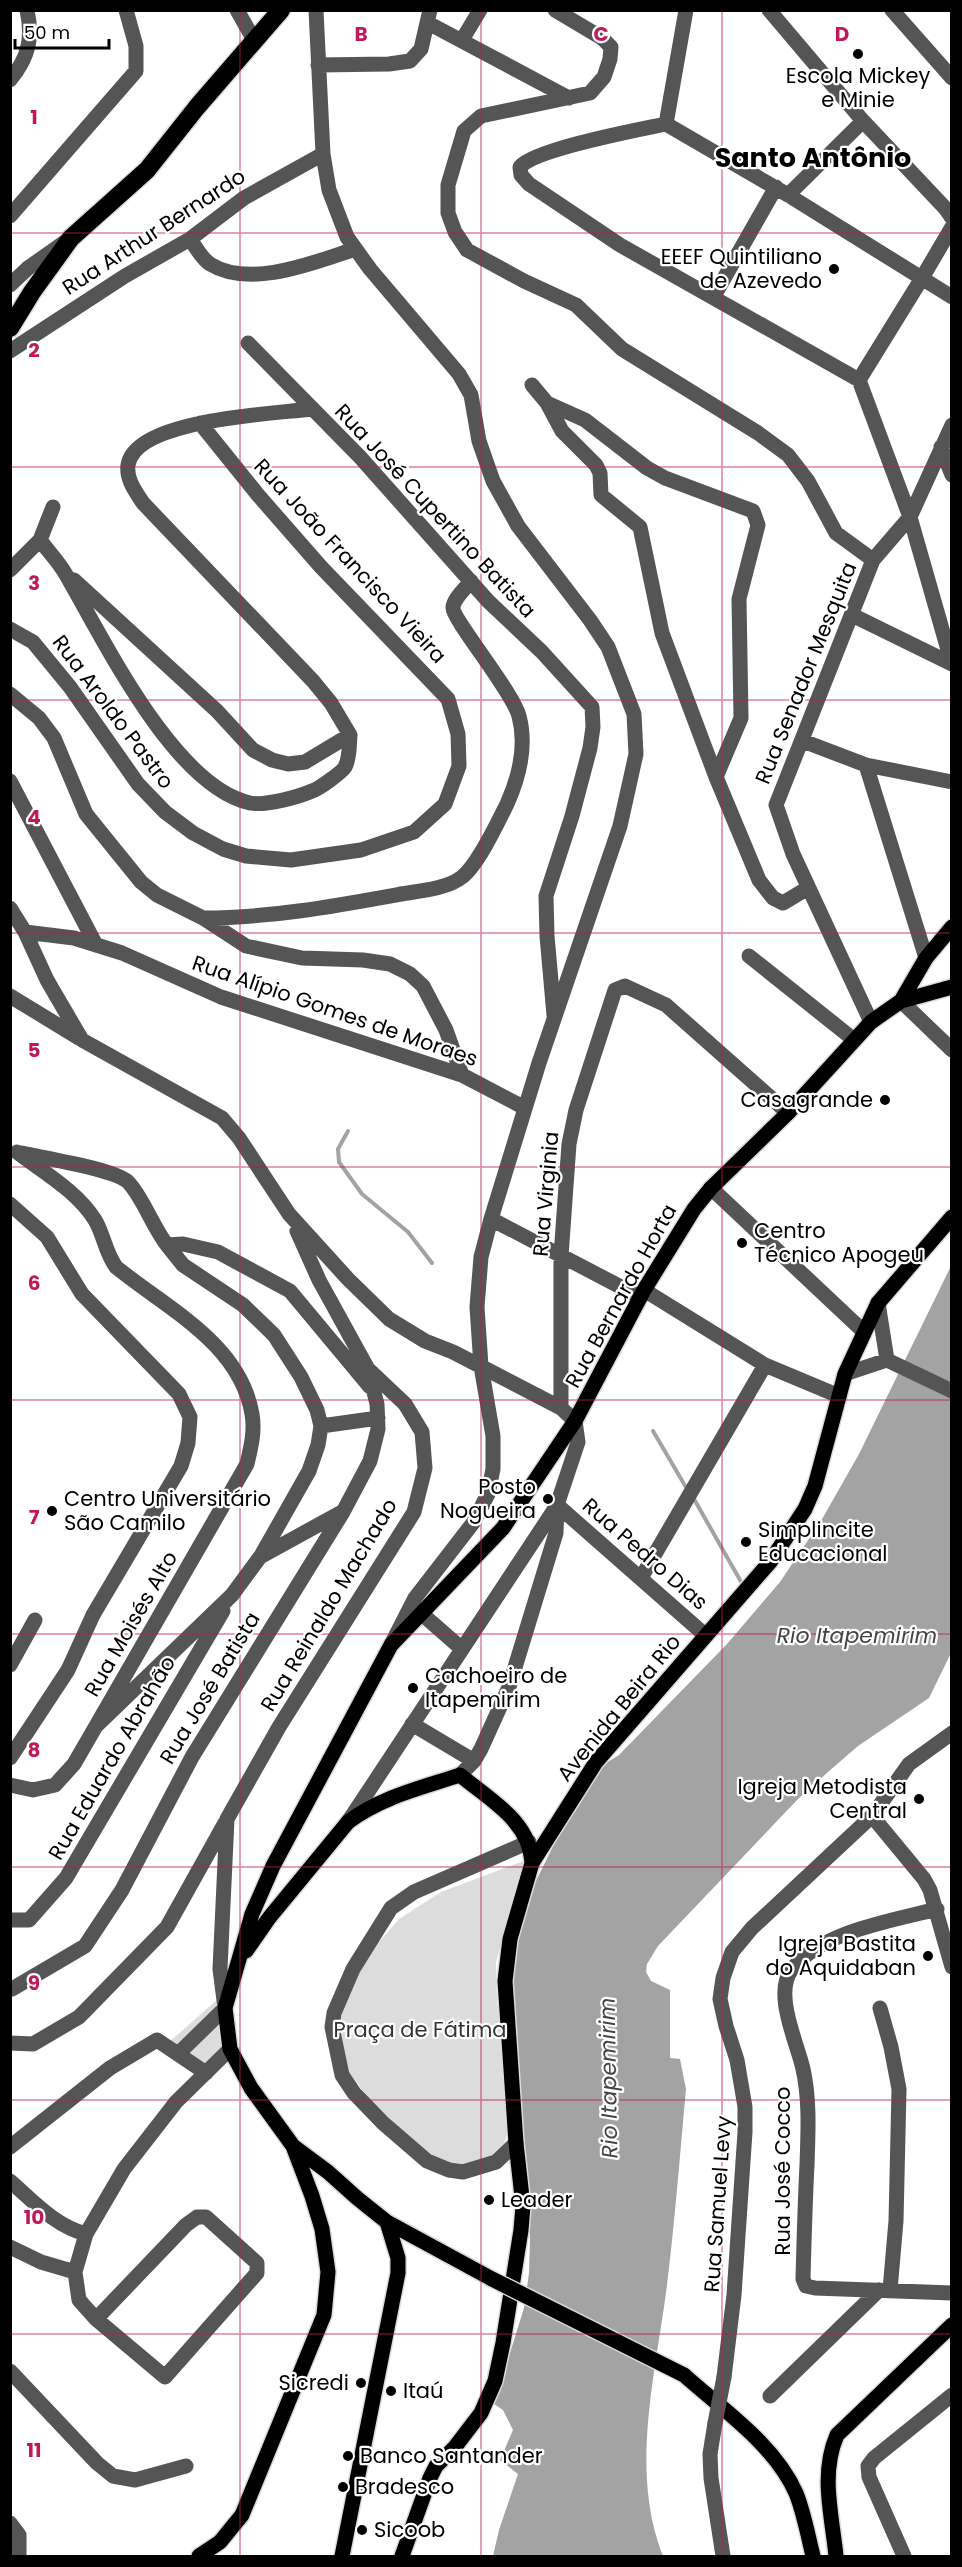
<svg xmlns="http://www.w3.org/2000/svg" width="962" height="2567" font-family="Poppins,sans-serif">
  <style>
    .green { fill: #dcdcdc }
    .water { fill: #a3a3a3 }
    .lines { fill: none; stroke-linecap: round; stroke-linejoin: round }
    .stream { stroke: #a3a3a3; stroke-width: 4 }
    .major-casing { stroke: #dbdbdb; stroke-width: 18 }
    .highway-casing { stroke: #dbdbdb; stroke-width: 21 }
    .minor { stroke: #555; stroke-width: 15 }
    .major { stroke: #000; stroke-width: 15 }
    .highway { stroke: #000; stroke-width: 18 }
    .major-bridge-casing { stroke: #dbdbdb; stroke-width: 18; stroke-linecap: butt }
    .minor-bridge { stroke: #555; stroke-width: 15 }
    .major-bridge { stroke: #000; stroke-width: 15 }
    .grid { fill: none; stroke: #c2185b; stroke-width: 1.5; stroke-opacity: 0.55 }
    .poi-dot { fill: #000; stroke: #fff; stroke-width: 2 }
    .labels { text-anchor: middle; stroke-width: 4.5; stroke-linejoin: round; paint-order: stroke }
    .poi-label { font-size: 21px; fill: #000; stroke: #fff; text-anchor: start }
    .street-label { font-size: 21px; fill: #000; stroke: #fff }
    .park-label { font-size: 21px; fill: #333; stroke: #fff }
    .water-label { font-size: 22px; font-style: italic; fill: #444; stroke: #fff }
    .district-label { font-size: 27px; font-weight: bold; fill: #000; stroke: #fff }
    .grid-label { font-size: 20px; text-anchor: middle; font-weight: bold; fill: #c2185b; stroke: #fff; stroke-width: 4.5; stroke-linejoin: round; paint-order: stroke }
  </style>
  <rect width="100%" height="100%" fill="#fff"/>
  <path class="green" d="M526,1860L496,1962L497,2003L505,2039L508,2125L505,2142L487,2160L459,2166L430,2155L371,2102L347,2069L334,2025L365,1958L399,1919L441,1892Z
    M218,1999L223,2049L205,2067L168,2043Z"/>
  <path class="water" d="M951,1266V1653L929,1698L858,1746L828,1772L798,1799L658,1946L647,1964L646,1972L651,1981L670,1990V2058L680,2059L686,2089C680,2154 675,2220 667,2285C656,2373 629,2471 663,2556H493L499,2530L518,2474L500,2460L513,2430L503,2410L494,2404L524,2308L529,2273L530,2239L516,2079L513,1970L516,1945L532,1889L569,1814L595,1770L619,1755L727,1644L780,1582L821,1521L859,1454Z"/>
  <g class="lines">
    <path class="stream" d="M348,1131L338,1149L339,1162L362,1194L408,1232L432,1263
      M653,1431L687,1489
      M694,1499L744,1587"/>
    <g class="major-casing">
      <path id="major" d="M901,1001L926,958L952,927
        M246,1951L269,1918L348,1822C381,1797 421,1788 460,1775C490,1800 530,1821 532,1863
        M492,2279L387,2222L357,2198L328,2172L293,2146L251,2088L230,2049L225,2008L252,1914L273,1866L391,1645L503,1528L575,1421L644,1290L694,1209L711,1188L788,1113L871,1022L901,1001L952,987
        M684,2375C723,2410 774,2444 796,2493C804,2513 808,2536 813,2556
        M199,2556L220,2542L242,2515L324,2315L328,2272L322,2229L312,2196L293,2146
        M342,2556L398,2273V2258L387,2222
        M402,2556L430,2478L436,2466L455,2447L481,2413L495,2381L503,2343L521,2230L523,2206L516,2143L505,1981L510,1939L532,1863L596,1762L770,1562L805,1509L815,1486L845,1374L878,1303L952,1217
        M836,2556C832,2515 820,2474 837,2435L952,2325"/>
    </g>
    <g class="highway-casing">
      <path id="highway" d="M10,328L32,292L71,238L147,170L197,107L281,10"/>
    </g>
    <path class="minor" d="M237,10L254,40
      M316,10L323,154L329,190L347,237L370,269L459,374L471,395L479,441L493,481L518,526L590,620L608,647L634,714L636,754L620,826L539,1063L491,1219L481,1257L477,1307L481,1366L493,1436V1469L488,1494L473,1523L415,1598L392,1643
      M555,10L602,38L611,47L610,59L604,77L590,93L481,116L464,131L448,185V213L455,232L467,250L524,281L576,305L622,349L758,433L788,455L808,481L836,533L873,560
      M769,10L863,121L945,208L952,218
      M892,10L952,78
      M428,23L569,98
      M462,40L480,10
      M318,65L389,64L410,61L421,49L430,10
      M10,80C29,57 33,38 27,10
      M666,124C638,130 535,149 520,167L521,175L529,184L620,245L859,380
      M666,124L788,195L952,297
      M666,124L686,10
      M788,195L863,121
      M10,216L136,71V46L126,10
      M190,239C196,247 201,258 210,264C250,289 315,262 355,249
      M10,285L28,268L65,242
      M714,296L776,187
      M248,343L360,457L488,601L542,652L592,707L593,727L590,748L572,816L546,896L547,936L554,1015
      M10,351L125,276L190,239L244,198L323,154
      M859,380L910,517L952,664
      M859,380L922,278L952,227
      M532,385L547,403L562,431L596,465L600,473L601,495L640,527L662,633L716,777L759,880L773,898L783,903L808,888
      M547,403L585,420L647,468L665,478L753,511L758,525L739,599L741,718L716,777
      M311,409C273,414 135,419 128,465C126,480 136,492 143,503L313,681L331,703L350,735
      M941,447L952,475
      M40,540C48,551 58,561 65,573C102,636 173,786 250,803C266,806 298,797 312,791C319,789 342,772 345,767C350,758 349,745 350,735
      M10,570L40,540L53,507
      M74,580L217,711L253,750L272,760L288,764L305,762L350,735
      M852,615L952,664
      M10,629L33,642L70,687L138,784L165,812L193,833L223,849L246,856L291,860L361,850L414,832L445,804L459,766L458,734L448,699L321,567L258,495L200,423
      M10,694L39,718L54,738L86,814L141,882L157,895L203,918L246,946L302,958L363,960L390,964L410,974L423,986L446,1030L462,1075
      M803,741L866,765L952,782
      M866,765L926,958
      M10,781L96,945
      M10,908L25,932L47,980L82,1040L222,1118L239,1138L289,1214L348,1279L389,1319L425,1341L453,1352L561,1408L575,1421L578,1442L557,1505L556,1533L509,1687L481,1749L474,1761L460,1775
      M203,918C270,918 335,906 401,894C419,891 447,889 462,877C478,865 498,822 507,804C520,775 527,746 519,716C513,692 453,620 453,608C453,599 466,588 471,581
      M25,932L74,938L122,953L221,997L462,1075L525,1108
      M749,956L853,1039
      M10,996L79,1038
      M901,1001L952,1050
      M871,1022L793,854L776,805L873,560L910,517L952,425
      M17,1152C43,1172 77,1191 95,1220C104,1235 105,1252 116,1267C166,1308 240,1343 252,1414C255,1431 251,1447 247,1464L96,1726
      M22,1153C43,1158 115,1169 128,1182C142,1196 153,1227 167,1245L183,1244L218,1252L290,1291L370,1387
      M711,1188L863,1331
      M10,1204L47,1237L82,1294L179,1394L190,1417L188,1443L181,1466L93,1615L68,1670L10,1758
      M491,1219L640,1297
      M167,1245L183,1265L243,1305L274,1335L301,1377L317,1410L321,1426L318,1445L309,1471L262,1554
      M644,1290L765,1365L839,1396
      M887,1360L952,1391
      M845,1374L887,1360L878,1303
      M561,1408V1256L569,1144L576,1110L615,990L625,986L666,1005L788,1113
      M321,1426L378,1418
      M557,1505L705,1635
      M641,1578L765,1365
      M422,1614L462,1649
      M10,1665L35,1620
      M412,1724L474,1761
      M10,1785L33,1790L55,1785L74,1764L96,1726L232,1595L260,1557L340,1513
      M872,1816L924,1879L930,1890L952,1967
      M348,1822L556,1507
      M937,1909C892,1921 822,1931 792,1969C773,1993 797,2042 803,2069C810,2100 808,2133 807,2165C805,2203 804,2241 803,2279L806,2286L815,2288L952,2293
      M10,1920H29L66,1878L223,1611
      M12,1989L85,1946L122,1890L192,1757L343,1512L370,1461L378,1429L377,1404L368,1369
      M880,2008L891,2047L899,2089L896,2221L890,2290
      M10,2043L33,2044L79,2017L167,1927L225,1823
      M178,2054L225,2008L220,1969L227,1819L279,1727L414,1512L425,1468L422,1432L405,1404L368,1369L319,1280L297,1231
      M516,2143L496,2162L463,2172L449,2170L427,2161L383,2123L354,2093L342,2075L332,2027L334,2013L353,1969L391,1908L414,1892L529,1842
      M10,2147L110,2068L157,2040L206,2073
      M10,2181C33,2201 55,2226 86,2234
      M10,2247L41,2262L75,2272
      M96,2319L186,2225L197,2217H206L257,2263V2273L165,2377L96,2319L79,2300L75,2272L86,2234L124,2169L176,2102L230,2049
      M10,2371L97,2463L113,2476L135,2480L186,2466
      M724,2377L734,2295L745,2132V2107L737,2060L726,2026L720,1999L723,1978L732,1952L752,1928L872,1816L909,1764L952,1733
      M770,2396L879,2290
      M715,2423L710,2454L711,2478L723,2556
      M10,2523L19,2535V2556
      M904,2556L869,2477L868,2466L874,2458L952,2395"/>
    <use href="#major" class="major"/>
    <use href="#highway" class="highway"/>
    <g class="major-bridge-casing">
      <path id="major-bridge" d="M492,2279L684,2375"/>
    </g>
    <path class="minor-bridge" d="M715,2423L724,2377"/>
    <use href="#major-bridge" class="major-bridge"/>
  </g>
  <path class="grid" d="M240,10V2556M481,10V2556M722,10V2556M10,233H952M10,467H952M10,700H952M10,933H952M10,1167H952M10,1400H952M10,1634H952M10,1867H952M10,2100H952M10,2334H952"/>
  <g class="poi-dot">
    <circle cx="858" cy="54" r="6"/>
    <circle cx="834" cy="269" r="6"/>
    <circle cx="885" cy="1100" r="6"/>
    <circle cx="742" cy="1243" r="6"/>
    <circle cx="548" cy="1499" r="6"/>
    <circle cx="52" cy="1511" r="6"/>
    <circle cx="746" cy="1542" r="6"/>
    <circle cx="413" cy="1688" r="6"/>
    <circle cx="919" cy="1799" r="6"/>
    <circle cx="928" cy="1956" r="6"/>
    <circle cx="489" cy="2200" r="6"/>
    <circle cx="361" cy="2383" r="6"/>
    <circle cx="391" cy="2391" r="6"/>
    <circle cx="348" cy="2456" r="6"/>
    <circle cx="343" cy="2487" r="6"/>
    <circle cx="362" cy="2530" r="6"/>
  </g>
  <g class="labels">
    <g class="poi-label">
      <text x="858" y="83" text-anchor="middle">Escola Mickey<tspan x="858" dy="24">e Minie</tspan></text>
      <text x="822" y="264" text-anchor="end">EEEF Quintiliano<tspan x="822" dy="24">de Azevedo</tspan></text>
      <text x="873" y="1107" text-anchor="end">Casagrande</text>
      <text x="754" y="1238">Centro<tspan x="754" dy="24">Técnico Apogeu</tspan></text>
      <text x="536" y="1494" text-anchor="end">Posto<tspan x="536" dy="24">Nogueira</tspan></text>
      <text x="64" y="1506">Centro Universitário<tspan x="64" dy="24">São Camilo</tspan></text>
      <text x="758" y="1537">Simplincite<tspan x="758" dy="24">Educacional</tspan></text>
      <text x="425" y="1683">Cachoeiro de<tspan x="425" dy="24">Itapemirim</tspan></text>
      <text x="907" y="1794" text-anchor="end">Igreja Metodista<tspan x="907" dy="24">Central</tspan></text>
      <text x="916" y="1951" text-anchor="end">Igreja Bastita<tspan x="916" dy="24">do Aquidaban</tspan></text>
      <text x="501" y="2207">Leader</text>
      <text x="349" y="2390" text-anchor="end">Sicredi</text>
      <text x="403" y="2398">Itaú</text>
      <text x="360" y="2463">Banco Santander</text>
      <text x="355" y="2494">Bradesco</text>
      <text x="374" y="2537">Sicoob</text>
    </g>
    <g class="street-label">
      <text transform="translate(154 232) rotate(-33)" y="7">Rua Arthur Bernardo</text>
      <text transform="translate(435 511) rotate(47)" y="7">Rua José Cupertino Batista</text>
      <text transform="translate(350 561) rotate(47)" y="7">Rua João Francisco Vieira</text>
      <text transform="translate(806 673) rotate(-68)" y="7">Rua Senador Mesquita</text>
      <text transform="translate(113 712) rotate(53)" y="7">Rua Aroldo Pastro</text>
      <text transform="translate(335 1011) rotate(19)" y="7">Rua Alípio Gomes de Moraes</text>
      <text transform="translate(546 1194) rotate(-85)" y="7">Rua Virginia</text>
      <text transform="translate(621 1296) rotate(-61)" y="7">Rua Bernardo Horta</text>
      <text transform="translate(645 1554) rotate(41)" y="7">Rua Pedro Dias</text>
      <text transform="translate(329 1605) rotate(-59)" y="7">Rua Reinaldo Machado</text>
      <text transform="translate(131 1624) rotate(-60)" y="7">Rua Moisés Alto</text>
      <text transform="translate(210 1688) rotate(-59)" y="7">Rua José Batista</text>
      <text transform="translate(619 1708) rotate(-51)" y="7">Avenida Beira Rio</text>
      <text transform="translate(112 1758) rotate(-60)" y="7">Rua Eduardo Abrahão</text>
      <text transform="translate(783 2171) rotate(-90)" y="7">Rua José Cocco</text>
      <text transform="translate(718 2204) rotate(-86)" y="7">Rua Samuel Levy</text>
    </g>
    <g class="park-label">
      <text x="420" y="2037">Praça de Fátima</text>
    </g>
    <g class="water-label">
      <text x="857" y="1643">Rio Itapemirim</text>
      <text transform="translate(608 2078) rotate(-91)" y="8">Rio Itapemirim</text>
    </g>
    <g class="district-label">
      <text x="813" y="167">Santo Antônio</text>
    </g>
  </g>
  <g class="grid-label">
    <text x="361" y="41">B</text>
    <text x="601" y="41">C</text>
    <text x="842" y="41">D</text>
    <text x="34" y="124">1</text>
    <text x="34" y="357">2</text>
    <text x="34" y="590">3</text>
    <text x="34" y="824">4</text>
    <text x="34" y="1057">5</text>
    <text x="34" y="1290">6</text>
    <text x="34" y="1524">7</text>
    <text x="34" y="1757">8</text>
    <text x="34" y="1990">9</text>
    <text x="34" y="2224">10</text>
    <text x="34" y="2457">11</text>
  </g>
  <rect width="962" height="2567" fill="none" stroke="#000000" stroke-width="24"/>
  <path d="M15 39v9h94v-9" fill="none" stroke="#000000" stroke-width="3"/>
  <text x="24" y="39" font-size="18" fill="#000000" stroke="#ffffff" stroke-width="4.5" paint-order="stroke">50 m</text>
</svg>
